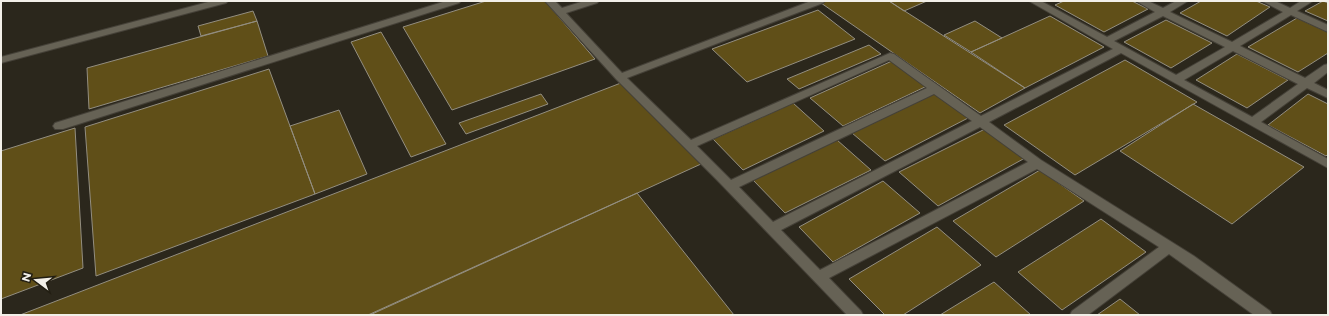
<svg xmlns="http://www.w3.org/2000/svg" width="1329" height="316" font-family="Montserrat,sans-serif">
  <style>
    .building { fill: #604f18; stroke: #938e80 }
    .lines { fill: none; stroke-linecap: round; stroke-linejoin: round }
    .street-casing { stroke: #454138; stroke-width: 2 }
    .street { fill: #666255; fill-rule: evenodd }
  </style>
  <rect width="100%" height="100%" fill="#2b271c"/>
  <path class="building" d="M486,1H545L595,59L452,110L403,27Z
    M825,1H889L1025,88L980,113L821,3Z
    M889,1H927L904,11Z
    M1064,1H1132L1148,9L1104,32L1055,5Z
    M1201,1H1256L1270,7L1227,36L1180,13Z
    M1323,1L1328,3V21L1305,11Z
    M818,10L855,39L747,82L712,49Z
    M253,11L257,21L201,36L198,26Z
    M1050,16L1104,47L1025,88L971,52Z
    M1297,18L1328,32V53L1298,72L1248,47Z
    M1166,20L1212,43L1171,68L1124,42Z
    M257,21L268,56L89,109L87,68Z
    M975,21L1002,38L971,52L944,35Z
    M381,32L446,144L411,157L351,42Z
    M869,45L881,54L799,89L787,79Z
    M1237,54L1288,80L1247,108L1196,80Z
    M1125,60L1197,102L1075,175L1004,125Z
    M892,61L927,86L843,126L810,98Z
    M269,69L315,194L96,276L85,127Z
    M626,81L701,164L370,315H20Z
    M934,93L968,118L885,161L852,133Z
    M541,94L548,104L466,134L459,123Z
    M1308,94L1328,104V154L1326,156L1268,125Z
    M793,103L824,131L743,170L713,139Z
    M1193,104L1304,167L1232,224L1120,151Z
    M339,110L367,174L315,194L290,126Z
    M75,128L83,268L1,299V151Z
    M985,129L1025,158L938,206L899,172Z
    M837,140L871,170L785,213L753,180Z
    M1040,170L1084,201L996,257L953,221Z
    M883,181L920,213L833,262L799,227Z
    M637,193L734,315H368Z
    M1101,219L1146,252L1062,310L1018,272Z
    M937,227L981,265L903,315H885L849,279Z
    M994,282L1031,315H940Z
    M1120,299L1140,315H1097Z"/>
  <g class="lines">
    <g class="street-casing">
      <path id="street" d="M212,1H228L226,3L1,63V57Z
        M446,1H461L459,3L63,129H55L53,126L55,123Z
        M545,1H555L562,8L584,1H599L597,3L566,13L622,73L811,1H825L823,3L627,78L691,140L890,53L894,54L981,116L1113,49L1029,1H1041L1107,37L1155,12L1136,1H1148L1163,8L1176,1H1188L1170,12L1232,42L1283,12L1262,1H1275L1290,8L1301,1H1313L1297,11L1328,25V32L1291,15L1240,46L1305,78L1324,65L1328,64V72L1314,83L1328,90V98L1307,88L1261,122L1328,159V168L1121,53L989,122L1041,160L1194,256L1270,311L1272,315H1254L1169,254L1088,315H1070L1072,311L1159,247L1037,169L829,278L861,311L863,315H847L717,180L616,79ZM1163,16L1225,47L1176,75L1114,41ZM1233,51L1298,84L1252,117L1184,80ZM889,60L927,88L731,180L697,146ZM934,94L972,121L773,222L739,187ZM980,127L1028,162L820,270L781,230Z"/>
    </g>
    <use href="#street" class="street"/>
  </g>
  <rect width="1329" height="316" fill="none" stroke="#f2efe8" stroke-width="4"/>
  <g transform="translate(36 280) rotate(286)" stroke="#221e12" stroke-width="3" paint-order="stroke">
  <path d="M0-3L7 15L0 10L-7 15Z" fill="#f2efe8"/>
  <text y="-6" font-size="11" font-weight="bold" text-anchor="middle" fill="#f2efe8">N</text>
  </g>
</svg>
